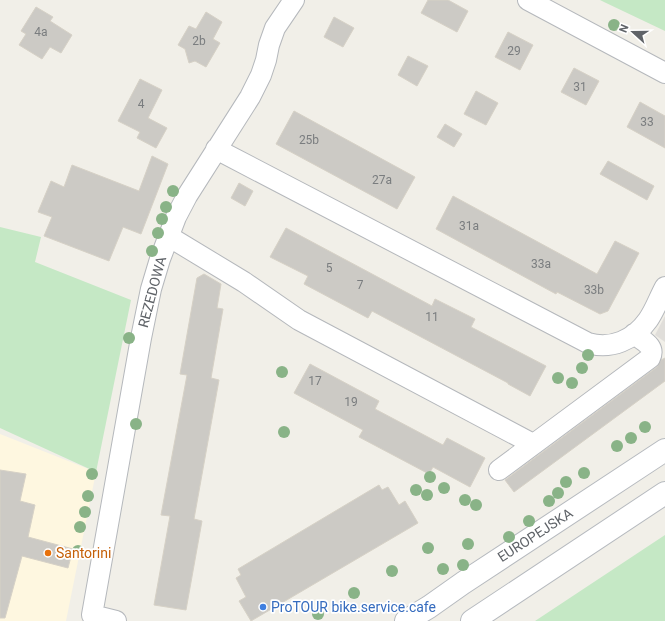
<svg xmlns="http://www.w3.org/2000/svg" width="665" height="621" font-family="Roboto,sans-serif">
  <style>
    .commercial { fill: #fef7e0 }
    .industrial { fill: #e0deda }
    .green { fill: #c5e8c5 }
    .building { fill: #cccac5; stroke: #d6d1c6 }
    .lines { fill: none; stroke-linecap: round; stroke-linejoin: round }
    .minor-casing { stroke: #b5b8bc; stroke-width: 22 }
    .secondary-casing { stroke: #b6babf; stroke-width: 24 }
    .minor { stroke: #fff; stroke-width: 20 }
    .secondary { stroke: #fff; stroke-width: 22 }
    .tree { fill: #89b387 }
    .food-dot { fill: #e8710a; stroke: #fff; stroke-width: 1.5 }
    .shop-dot { fill: #3f7fe0; stroke: #fff; stroke-width: 1.5 }
    .labels { text-anchor: middle; stroke-width: 3.5; stroke-linejoin: round; paint-order: stroke }
    .number-label { font-size: 12px; fill: #7a7d7f }
    .street-label { font-size: 14px; fill: #5f6368; stroke: #fff }
    .food-label { font-size: 14px; fill: #c56008; stroke: #fff; text-anchor: start }
    .shop-label { font-size: 14px; fill: #366cbe; stroke: #fff; text-anchor: start }
  </style>
  <rect width="100%" height="100%" fill="#f1efe8"/>
  <path class="commercial" d="M0,434L96,472L66,621H0Z"/>
  <path class="industrial" d="M665,316V342L655,335Z"/>
  <path class="green" d="M600,0H665V31L604,2Z
    M0,227L41,237L35,262L131,300L96,472L0,428Z
    M665,535V621H535Z"/>
  <path class="building" d="M428,0H448L468,11L457,32L421,13Z
    M36,7L53,17L50,21L72,35L61,53L50,47L42,59L19,45L26,34L21,31Z
    M206,12L222,22L213,39L220,43L206,67L195,61L189,63L185,49L178,45L189,26L196,29Z
    M334,17L354,28L343,47L324,37Z
    M508,32L533,45L520,70L495,57Z
    M408,56L428,66L417,86L398,75Z
    M574,68L599,81L586,105L561,92Z
    M140,79L162,90L148,118L167,128L156,148L137,138L140,132L118,121Z
    M476,91L498,103L486,125L464,114Z
    M640,102L665,116V148L627,127Z
    M294,111L415,177L397,209L276,144Z
    M445,124L462,134L454,147L437,137Z
    M152,156L168,164L141,234L123,227L109,261L44,236L52,217L38,212L51,181L64,187L72,165L139,191Z
    M608,161L654,186L647,200L600,174Z
    M239,183L253,191L245,206L231,198Z
    M453,196L597,274L615,241L639,253L608,311L600,314L557,292L556,294L436,229Z
    M286,228L432,306L435,299L475,319L471,327L546,366L530,396L508,384V383L372,311L368,318L304,284L308,276L270,257Z
    M204,274L221,284L217,308L223,309L211,378L219,380L194,519L202,521L186,610L154,605L170,516L161,515L187,375L180,374L197,278Z
    M665,358V381L514,492L505,480L657,367L661,360Z
    M310,364L379,401L375,409L443,445L447,438L485,458L470,487L433,467L429,474L359,437L363,430L294,393Z
    M0,470L26,474L20,501L35,505L28,537L73,549L68,568L22,556L5,618H0Z
    M379,485L382,490L388,487L399,505L405,501L418,523L251,621L239,601L246,597L236,578L241,575L238,569Z"/>
  <g class="lines">
    <g class="minor-casing">
      <path id="minor" d="M528,0L665,73
        M216,149L588,343C611,350 634,340 648,320C655,310 659,298 665,287
        M168,236L244,282L299,320L533,444
        M499,470L650,358C656,346 643,341 634,334
        M116,621L92,615L141,338L151,289L160,259L176,217L187,196L250,97L261,75L266,60L269,45L275,28L294,0"/>
    </g>
    <g class="secondary-casing">
      <path id="secondary" d="M406,621L429,607L463,583L665,450
        M472,621L665,493"/>
    </g>
    <use href="#minor" class="minor"/>
    <use href="#secondary" class="secondary"/>
  </g>
  <g class="tree">
    <circle cx="614" cy="25" r="6"/>
    <circle cx="173" cy="191" r="6"/>
    <circle cx="166" cy="207" r="6"/>
    <circle cx="162" cy="219" r="6"/>
    <circle cx="158" cy="233" r="6"/>
    <circle cx="152" cy="251" r="6"/>
    <circle cx="129" cy="338" r="6"/>
    <circle cx="588" cy="355" r="6"/>
    <circle cx="582" cy="368" r="6"/>
    <circle cx="282" cy="372" r="6"/>
    <circle cx="558" cy="378" r="6"/>
    <circle cx="572" cy="383" r="6"/>
    <circle cx="136" cy="424" r="6"/>
    <circle cx="645" cy="427" r="6"/>
    <circle cx="284" cy="432" r="6"/>
    <circle cx="631" cy="438" r="6"/>
    <circle cx="617" cy="446" r="6"/>
    <circle cx="584" cy="473" r="6"/>
    <circle cx="92" cy="474" r="6"/>
    <circle cx="430" cy="477" r="6"/>
    <circle cx="566" cy="482" r="6"/>
    <circle cx="444" cy="488" r="6"/>
    <circle cx="416" cy="490" r="6"/>
    <circle cx="558" cy="493" r="6"/>
    <circle cx="427" cy="495" r="6"/>
    <circle cx="88" cy="496" r="6"/>
    <circle cx="465" cy="500" r="6"/>
    <circle cx="549" cy="501" r="6"/>
    <circle cx="476" cy="505" r="6"/>
    <circle cx="85" cy="512" r="6"/>
    <circle cx="529" cy="521" r="6"/>
    <circle cx="80" cy="527" r="6"/>
    <circle cx="509" cy="537" r="6"/>
    <circle cx="468" cy="544" r="6"/>
    <circle cx="428" cy="548" r="6"/>
    <circle cx="78" cy="551" r="6"/>
    <circle cx="463" cy="565" r="6"/>
    <circle cx="443" cy="569" r="6"/>
    <circle cx="392" cy="571" r="6"/>
    <circle cx="354" cy="593" r="6"/>
    <circle cx="318" cy="614" r="6"/>
  </g>
  <circle class="food-dot" cx="48" cy="553" r="4"/>
  <circle class="shop-dot" cx="263" cy="607" r="4"/>
  <g class="labels">
    <g class="number-label">
      <text x="41" y="36">4a</text>
      <text x="199" y="45">2b</text>
      <text x="514" y="55">29</text>
      <text x="580" y="91">31</text>
      <text x="141" y="108">4</text>
      <text x="647" y="126">33</text>
      <text x="309" y="144">25b</text>
      <text x="382" y="184">27a</text>
      <text x="469" y="230">31a</text>
      <text x="541" y="268">33a</text>
      <text x="329" y="272">5</text>
      <text x="360" y="289">7</text>
      <text x="594" y="294">33b</text>
      <text x="432" y="321">11</text>
      <text x="315" y="385">17</text>
      <text x="351" y="406">19</text>
    </g>
    <g class="street-label">
      <text transform="translate(152 292) rotate(-75)" y="5">REZEDOWA</text>
      <text transform="translate(535 535) rotate(-33)" y="5">EUROPEJSKA</text>
    </g>
    <g class="food-label">
      <text x="56" y="558">Santorini</text>
    </g>
    <g class="shop-label">
      <text x="271" y="612">ProTOUR bike.service.cafe</text>
    </g>
  </g>
  <g transform="translate(633 32) rotate(291)" stroke="#ffffff" stroke-width="3" paint-order="stroke">
  <path d="M0-3L7 15L0 10L-7 15Z" fill="#5f6368"/>
  <text y="-6" font-size="11" font-weight="bold" text-anchor="middle" fill="#5f6368">N</text>
  </g>
</svg>
